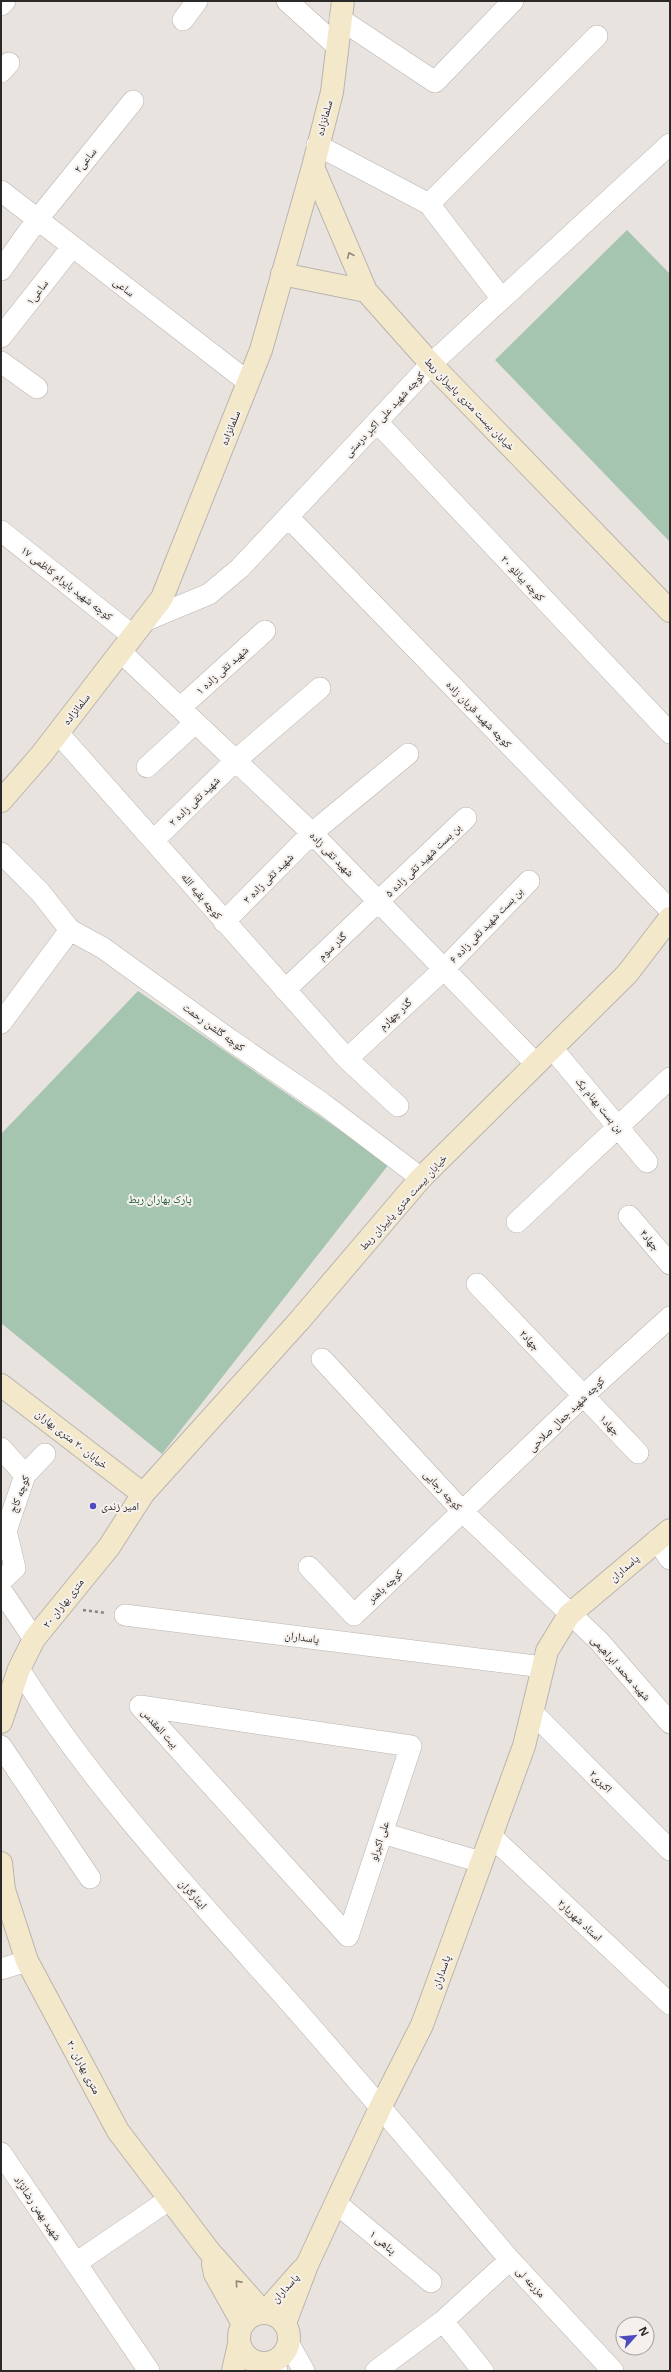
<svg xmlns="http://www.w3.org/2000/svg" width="671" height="2372" font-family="'Noto Sans','Noto Naskh Arabic',sans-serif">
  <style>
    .green { fill: #a5c5b0 }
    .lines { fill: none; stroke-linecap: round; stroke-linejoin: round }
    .street-casing { stroke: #b9b4b0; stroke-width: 22 }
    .secondary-casing { stroke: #b9b4b0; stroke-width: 24 }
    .path { stroke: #888482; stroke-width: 2.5; stroke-dasharray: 3 3; stroke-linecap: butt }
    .street { stroke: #fff; stroke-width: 21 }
    .secondary { stroke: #f4e8cb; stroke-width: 22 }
    .oneway { stroke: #90887a }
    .poi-dot { fill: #4e4ac0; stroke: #f5f0ec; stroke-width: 1.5 }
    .labels { text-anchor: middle; stroke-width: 4; stroke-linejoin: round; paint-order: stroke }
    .street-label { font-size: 11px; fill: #2b2928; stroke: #f5f0ec }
    .park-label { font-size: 11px; fill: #0f5735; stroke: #f5f0ec }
    .poi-label { font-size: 11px; fill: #2b2928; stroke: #f5f0ec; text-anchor: start }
  </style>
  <rect width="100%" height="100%" fill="#e8e3df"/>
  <path class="green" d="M627,230L670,274V542L495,360Z
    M138,991L389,1164L162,1454L1,1323V1134Z"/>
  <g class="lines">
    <g class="street-casing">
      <path id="street" d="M287,1L337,46
        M1,5L5,1
        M340,19L435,82L513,1
        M183,20L197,1
        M1,72L9,63
        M317,145L429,204L502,299
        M1,191L248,382
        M429,204L597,36
        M1,270L37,220L133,101
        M1,337L72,247
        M1,362L37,388
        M377,422L670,733
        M288,517L670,910
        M1,531L133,636
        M144,621L209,594L240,568L431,364L670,144
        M121,652L312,833L536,1064
        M180,708L265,631
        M58,733L347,1059L398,1106
        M147,767L195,723
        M154,840L235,761L320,688
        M1,853L40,892L70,930L103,948L229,1039L322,1103L421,1178
        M224,922L312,833L408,754
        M285,990L466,818
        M1,1023L70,930
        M552,1048L647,1162
        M347,1059L444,969L529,881
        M629,1216L670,1264
        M517,1222L670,1078
        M477,1284L638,1453
        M322,1359L463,1512L599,1641L670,1723
        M1,1448L25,1475
        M657,1540L670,1559
        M309,1567L354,1615L583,1396L670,1317
        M1,1581L15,1568L6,1531L25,1475L45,1454
        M1,1590L34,1639
        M125,1615L543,1667
        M19,1669C94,1788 191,1892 284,1996C361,2083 435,2172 510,2260
        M140,1706L411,1746L348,1936Z
        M532,1712L670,1850
        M1,1746L90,1878
        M382,1833L481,1862
        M491,1836L670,2004
        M1,1969L27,1961
        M1,2153L76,2263L170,2199
        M336,2203L431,2282
        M76,2263L149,2371
        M443,2321L510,2260L613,2371
        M289,2344L304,2371
        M269,2363L277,2371
        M376,2371L443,2321L483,2371"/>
    </g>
    <g class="secondary-casing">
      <path id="secondary" d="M313,167L366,291L431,364L670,611
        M282,274L366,291
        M1,801L41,755L162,598L261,350L313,167L332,92L343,1
        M1,1385L143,1494
        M1,1722L19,1669L34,1639L109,1547L143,1494L299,1321L421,1178L627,974L670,918
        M1,1863L4,1890L27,1961L118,2131L209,2251L263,2312
        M213,2264L215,2274L243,2324
        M265,2312L302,2270
        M239 2338a25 25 0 1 1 50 0a25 25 0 1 1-50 0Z
        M285,2323L307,2265L380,2108L422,2025L524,1746L547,1651L569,1615L670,1530
        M233,2371L239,2344"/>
    </g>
    <path class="path" d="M83,1610L106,1613"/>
    <use href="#street" class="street"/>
    <use href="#secondary" class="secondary"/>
  </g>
  <defs><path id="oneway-chevron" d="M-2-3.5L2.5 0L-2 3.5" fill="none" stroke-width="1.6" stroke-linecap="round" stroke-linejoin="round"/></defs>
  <g class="oneway">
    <use href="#oneway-chevron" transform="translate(350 255) rotate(-113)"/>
    <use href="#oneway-chevron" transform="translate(238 2283) rotate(-132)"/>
  </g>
  <circle class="poi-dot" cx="93" cy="1506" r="4"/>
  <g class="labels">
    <g class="street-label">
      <text transform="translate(324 118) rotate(-75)" y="4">سلمانزاده</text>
      <text transform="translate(85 160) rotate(-51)" y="4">ساعی۲</text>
      <text transform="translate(124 287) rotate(38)" y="4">ساعی</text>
      <text transform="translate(37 292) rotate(-52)" y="4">ساعی۱</text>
      <text transform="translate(470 404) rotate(46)" y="4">خیابان بیست متری پاییزان ربط</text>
      <text transform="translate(384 414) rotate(-47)" y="4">کوچه شهید علی اکبر درستی</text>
      <text transform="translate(230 428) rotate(-68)" y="4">سلمانزاده</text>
      <text transform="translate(523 578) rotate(47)" y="4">کوچه بیانلو ۲۰</text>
      <text transform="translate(67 583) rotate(38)" y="4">کوچه شهید بایرام کاظمی ۱۷</text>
      <text transform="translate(222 670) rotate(-42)" y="4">شهید تقی زاده ۱</text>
      <text transform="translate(76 709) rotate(-52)" y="4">سلمانزاده</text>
      <text transform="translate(479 714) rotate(46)" y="4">کوچه شهید قربان زاده</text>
      <text transform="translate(194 801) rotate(-44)" y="4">شهید تقی زاده ۲</text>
      <text transform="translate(332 854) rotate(46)" y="4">شهید تقی زاده</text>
      <text transform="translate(423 860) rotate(-44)" y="4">بن بست شهید تقی زاده ۵</text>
      <text transform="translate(268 878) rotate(-45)" y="4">شهید تقی زاده ۳</text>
      <text transform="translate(202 896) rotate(50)" y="4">کوچه بقیه الله</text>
      <text transform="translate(486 925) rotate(-46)" y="4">بن بست شهید تقی زاده ۶</text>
      <text transform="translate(332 946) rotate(-43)" y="4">گذر سوم</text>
      <text transform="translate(395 1014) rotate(-43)" y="4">گذر چهارم</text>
      <text transform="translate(214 1027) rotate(36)" y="4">کوچه گلشن رحمت</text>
      <text transform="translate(600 1105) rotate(50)" y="4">بن بست بهنام یک</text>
      <text transform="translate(403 1202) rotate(-48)" y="4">خیابان بیست متری پاییزان ربط</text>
      <text transform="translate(650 1240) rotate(50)" y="4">جهاد۴</text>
      <text transform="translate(530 1340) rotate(47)" y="4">جهاد۲</text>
      <text transform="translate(566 1414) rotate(-44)" y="4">کوچه شهید جمال صلاحی</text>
      <text transform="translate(610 1425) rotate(46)" y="4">جهاد۱</text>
      <text transform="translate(72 1439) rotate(38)" y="4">خیابان ۲۰ متری بهاران</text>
      <text transform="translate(443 1490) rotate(47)" y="4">کوچه رجایی</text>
      <text transform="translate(19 1494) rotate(-69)" y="4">کوچه کاج</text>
      <text transform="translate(624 1568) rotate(-41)" y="4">پاسداران</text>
      <text transform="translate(385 1586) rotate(-43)" y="4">کوچه باهنر</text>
      <text transform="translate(63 1603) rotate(-52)" y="4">۲۰ متری بهاران</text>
      <text transform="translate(302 1637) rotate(7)" y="4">پاسداران</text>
      <text transform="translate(621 1668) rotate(48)" y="4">شهید محمد ابراهیمی</text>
      <text transform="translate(160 1728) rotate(48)" y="4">بیت المقدس</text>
      <text transform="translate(601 1781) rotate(45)" y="4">اکبری۲</text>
      <text transform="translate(379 1841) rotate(-72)" y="4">علی اکبرلو</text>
      <text transform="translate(193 1894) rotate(48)" y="4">ایثارگران</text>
      <text transform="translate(580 1920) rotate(43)" y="4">استاد شهریار۲</text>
      <text transform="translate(441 1972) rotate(-70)" y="4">پاسداران</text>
      <text transform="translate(84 2067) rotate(62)" y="4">۲۰ متری بهاران</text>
      <text transform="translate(38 2208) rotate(56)" y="4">شهید بهمن رضانژاد</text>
      <text transform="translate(383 2242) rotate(40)" y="4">پناهی ۱</text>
      <text transform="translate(531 2282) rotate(47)" y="4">مزرعه لی</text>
      <text transform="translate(285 2288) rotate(-48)" y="4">پاسداران</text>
    </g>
    <g class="park-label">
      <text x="160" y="1203">پارک بهاران ربط</text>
    </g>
    <g class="poi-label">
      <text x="101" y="1510">امیر زندی</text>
    </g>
  </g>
  <rect width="671" height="2372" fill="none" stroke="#2b2928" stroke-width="4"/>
  <g transform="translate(635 2336) rotate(63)"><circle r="19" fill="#f5f0ec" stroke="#a4a09e"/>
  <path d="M0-3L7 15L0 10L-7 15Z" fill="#4e4ac0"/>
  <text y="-6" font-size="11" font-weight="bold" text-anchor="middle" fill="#2b2928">N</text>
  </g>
</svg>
